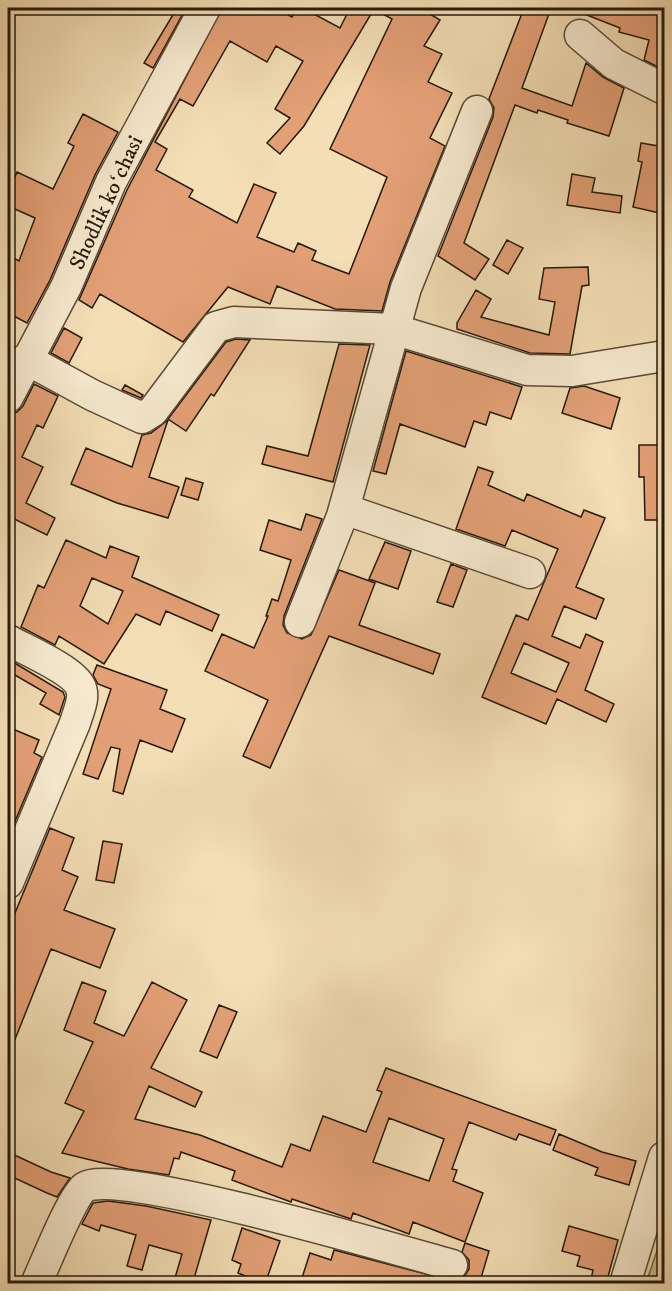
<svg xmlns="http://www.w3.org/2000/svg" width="672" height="1291" font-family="'IM FELL DW Pica',serif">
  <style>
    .green { fill: #c3bf88; stroke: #746c4a; stroke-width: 1.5 }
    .building { fill: #e3a076; stroke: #261a0c; stroke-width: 1.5; fill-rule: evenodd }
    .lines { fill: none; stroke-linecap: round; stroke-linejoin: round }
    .minor-casing { stroke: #594b36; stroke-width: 33 }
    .minor { stroke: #f7eacf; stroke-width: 30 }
    .labels { text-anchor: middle; stroke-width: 4.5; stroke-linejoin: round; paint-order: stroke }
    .street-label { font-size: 22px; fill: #261a0c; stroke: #f7eacf }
  </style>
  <rect width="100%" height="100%" fill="#f3deb5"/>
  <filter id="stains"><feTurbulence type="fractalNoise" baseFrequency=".00333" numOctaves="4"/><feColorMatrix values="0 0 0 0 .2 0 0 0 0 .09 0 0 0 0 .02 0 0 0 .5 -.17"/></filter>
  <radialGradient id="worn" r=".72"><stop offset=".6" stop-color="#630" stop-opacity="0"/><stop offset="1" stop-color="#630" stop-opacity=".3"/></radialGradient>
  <path class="green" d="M664,1230V1283H646Z"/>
  <path class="building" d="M177,8H186L153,68L144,63Z
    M222,8H275L292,17L297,8H315L312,13L340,28L350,8H420L440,20L424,46L442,54L428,82L452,93L430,138L445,146L390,282L382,311L335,309L277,286L270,304L228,287L183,342L100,294L92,308L79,300L127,190ZM374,9L392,19L330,149L387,177L349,274L312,260L316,251L298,243L294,252L257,237L276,193L254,184L237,223L189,197L193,190L156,170L167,149L155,142L180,99L193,106L230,41L267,62L276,46L303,61L275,109L290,118L267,143L280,154L304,126Z
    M524,8H539L550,11L522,88L572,106L586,63L603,77L624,88L609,136L567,123L568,120L538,110L537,113L515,105L464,243L489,259L475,280L438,256L493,117L494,108L489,99Z
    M569,8H664V70L644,60L649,40L619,32L620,28Z
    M83,114L118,132L95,175L50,280L27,323L8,313V255L19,261L35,218L8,206V193L17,172L53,189L74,146L68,143Z
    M641,143L664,147V214L633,207L642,162L638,161Z
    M572,174L595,178L592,192L622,196L620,213L567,205Z
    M507,240L523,248L508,274L493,265Z
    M588,267L589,285L582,286L570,354L530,353L457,329V323L476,290L491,299L481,317L549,335L555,302L539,299L544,268Z
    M64,328L82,338L69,363L51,353Z
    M236,339L250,340L214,396L211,394L186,431L168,419L226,342Z
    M339,344L370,345L333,482L262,464L267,446L308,456Z
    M406,351L522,387L511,419L490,412L486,425L474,421L465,447L400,424L386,474L373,471Z
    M34,384L58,396L43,428L37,425L22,457L43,467L26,503L55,518L47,535L8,516V414L17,412L23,406Z
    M125,385L143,395L141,398L122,390Z
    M584,386L620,398L611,429L562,413L570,388Z
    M168,420L149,477L179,487L168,518L117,503L71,484L86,448L132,467L142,435L151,433Z
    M639,445H661L662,458H664V520H645L644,477H639Z
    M478,467L493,472L488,485L524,501L527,494L581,517L584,510L605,518L576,587L604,599L596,619L564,606L552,636L580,648L586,634L603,642L585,690L614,704L606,722L557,699L546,724L482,697L516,615L528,620L558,549L512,530L505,546L456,529ZM524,643L569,663L556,692L511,673Z
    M186,478L203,483L198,500L181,495Z
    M306,514L322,519L284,616L283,625L287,633L302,639L311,635L339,570L375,583L359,625L440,654L433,674L329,636L270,768L243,756L268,700L205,671L222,634L254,648L268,616H266L272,599L278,601L291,560L260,550L269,520L301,530Z
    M66,540L106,558L110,546L139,557L132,577L219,615L212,631L166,611L160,625L136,614L104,664L59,636L55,645L21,627L38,585L44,588ZM92,578L123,591L108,624L80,606Z
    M385,542L411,551L398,589L369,579Z
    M451,564L467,570L453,607L437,602Z
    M8,659L63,692L65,697L59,715L40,704L46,693L8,671Z
    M97,665L167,690L160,709L185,719L172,752L140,740L123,794L113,791L120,749L111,747L98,779L83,774L111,689L98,684L93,675Z
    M8,727L39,740L34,753L42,757L8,838V772L14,757L8,754Z
    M50,828L74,838L62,870L78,877L64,910L115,929L100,968L51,949L8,1057V930Z
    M103,841L122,844L114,883L96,880Z
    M82,982L106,991L94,1023L124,1036L152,982L187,1000L151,1068L202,1092L195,1107L149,1086L135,1119L200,1135L282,1167L291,1144L310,1151L323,1116L366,1132L382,1092L377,1090L386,1068L556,1130L550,1145L519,1134L516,1140L469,1122L452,1169L457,1170L453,1181L483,1193L465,1242L413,1222L409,1234L353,1213L351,1219L292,1199L291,1202L232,1180L235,1171L181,1152L179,1159L174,1158L169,1175L128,1169L62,1153L84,1111L65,1103L93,1042L64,1030ZM389,1118L444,1139L429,1181L373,1162Z
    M219,1005L237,1012L217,1058L200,1051Z
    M559,1134L602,1152L636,1161L629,1185L595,1175L598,1168L553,1150Z
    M8,1152L51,1172L70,1178L57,1197L47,1193L8,1175Z
    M108,1201L146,1206L211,1220L193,1282L175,1278L182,1254L149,1245L142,1270L127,1266L136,1235L101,1225L99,1231L82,1224L93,1203Z
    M569,1226L618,1240L606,1284H590L593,1270L577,1266L580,1256L562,1251Z
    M242,1228L280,1241L265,1284H246L248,1277L238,1273L241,1264L232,1260Z
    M465,1243L489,1251L481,1278L486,1280L485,1284H300L310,1253L331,1260L334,1250L456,1282L464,1277L469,1269V1260L462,1252Z"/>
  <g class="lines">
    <g class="minor-casing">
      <path id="minor" d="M580,35L614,64L664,89
        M26,359L92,395L142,418L153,411L216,327L234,322L393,329L527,370L572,371L664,356
        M8,397L66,287L111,182L205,8
        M344,509L530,573
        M300,622L342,516L406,288L477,111
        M8,640C24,649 73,670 80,686C86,697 78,712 75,723L8,883
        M36,1284C45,1265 72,1196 85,1187C116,1167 402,1251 452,1265
        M625,1284L664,1157"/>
    </g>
    <use href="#minor" class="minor"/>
  </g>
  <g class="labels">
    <g class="street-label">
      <text transform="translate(105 202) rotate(-65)" y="8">Shodlik koʻchasi</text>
    </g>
  </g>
  <rect width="672" height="1291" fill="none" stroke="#f3deb5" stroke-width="30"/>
  <rect x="9" y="9" width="654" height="1273" fill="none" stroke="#261a0c" stroke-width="3"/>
  <rect x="15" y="15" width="642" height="1261" fill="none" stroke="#261a0c" stroke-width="1.5"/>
  <rect width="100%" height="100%" filter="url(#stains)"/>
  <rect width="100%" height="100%" fill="url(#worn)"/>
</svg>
